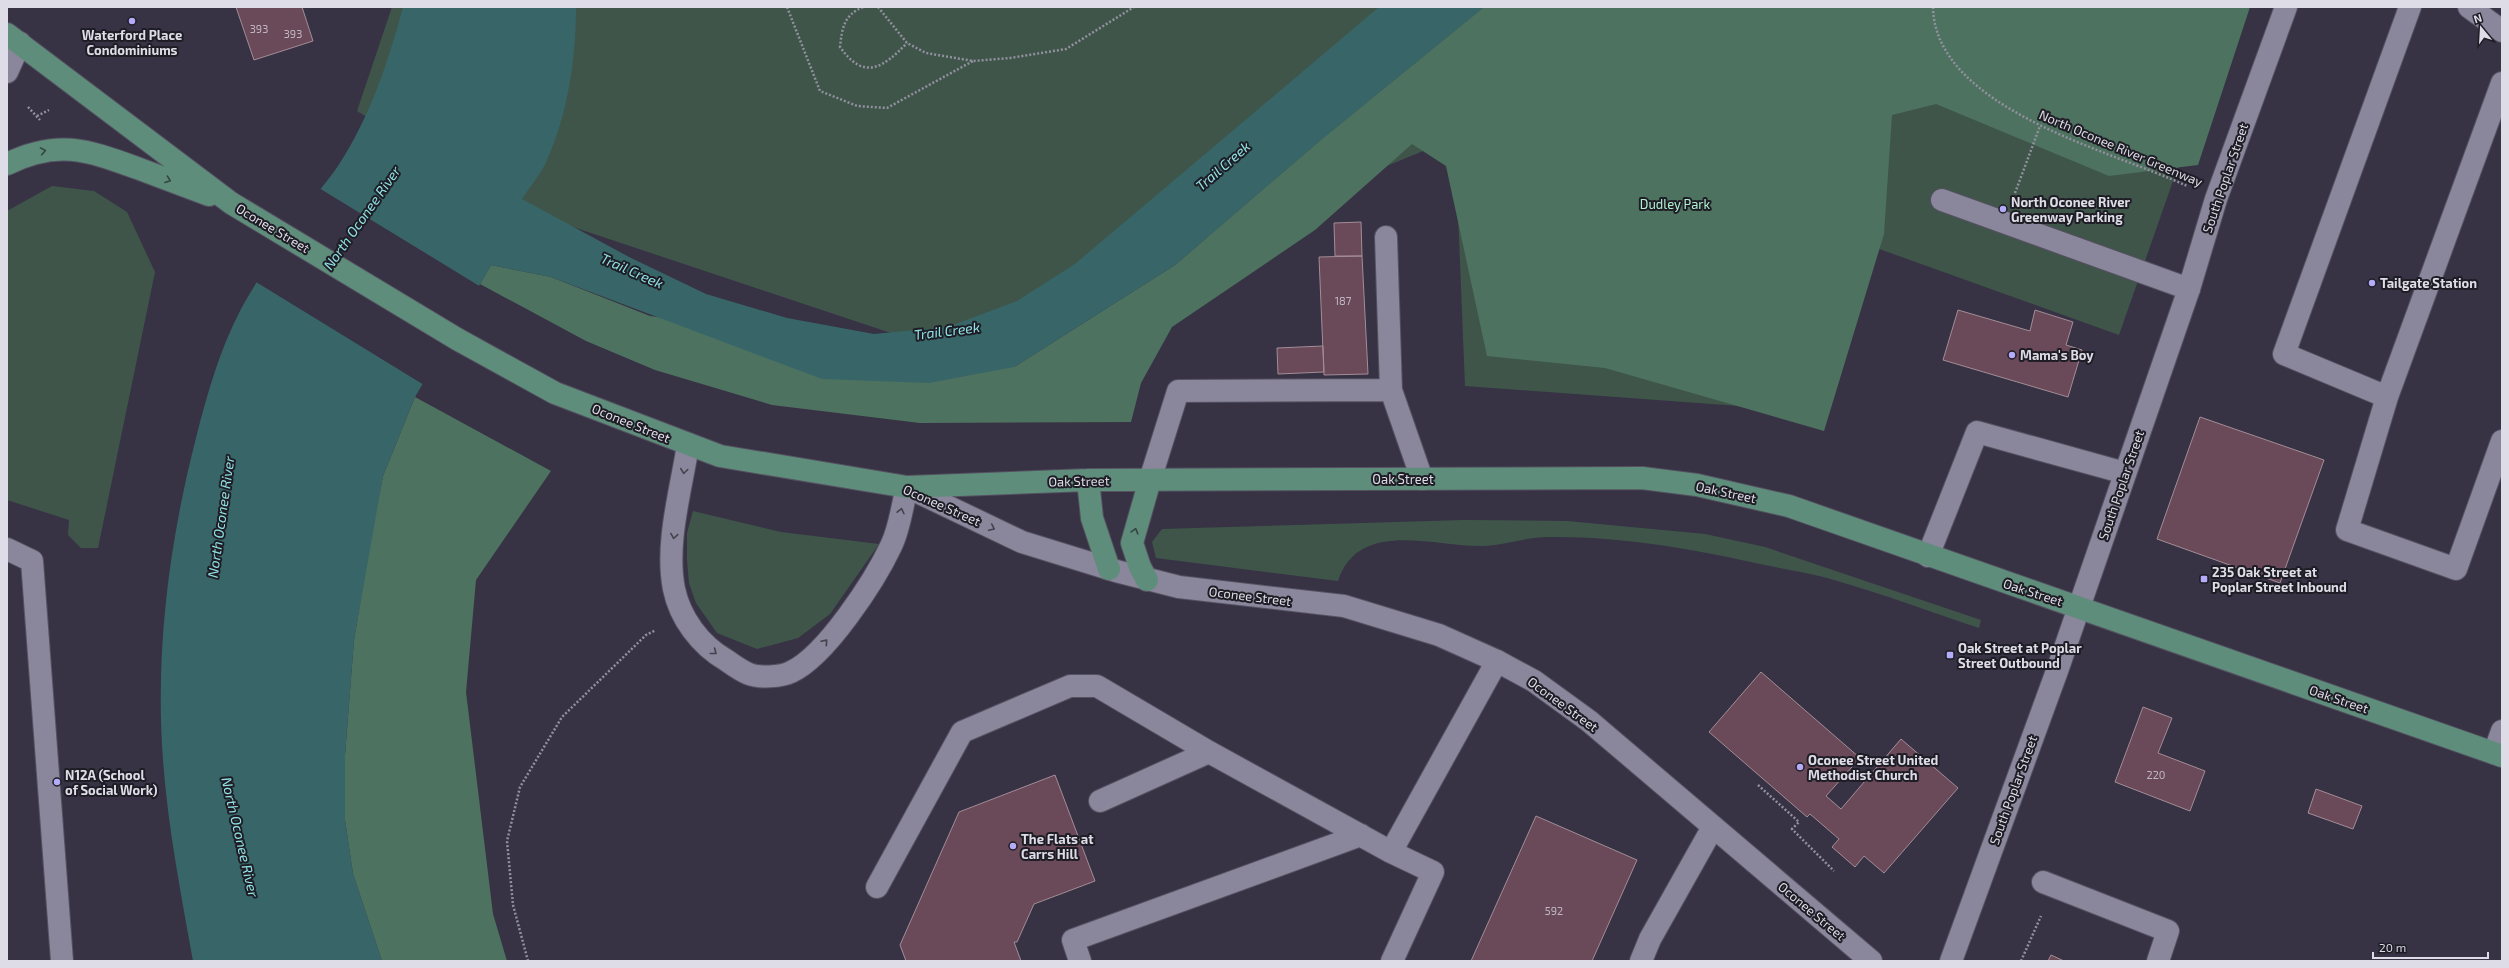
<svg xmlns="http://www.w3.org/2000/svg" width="2509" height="968" font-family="'Exo 2',sans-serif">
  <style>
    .green { fill: #3f554a }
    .forest { fill: #4e7260 }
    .water { fill: #386668 }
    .pier { fill: #373345 }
    .building { fill: #6a4959; stroke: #a38d96 }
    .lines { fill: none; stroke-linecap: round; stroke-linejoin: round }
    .service-casing { stroke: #545160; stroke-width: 24 }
    .minor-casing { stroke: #545160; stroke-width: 24 }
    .tertiary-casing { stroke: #545160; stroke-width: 24 }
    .primary-casing { stroke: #545160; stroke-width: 24 }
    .path { stroke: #92909e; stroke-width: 2.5; stroke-dasharray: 2 2; stroke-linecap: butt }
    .service { stroke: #8a869b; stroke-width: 22 }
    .minor { stroke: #8a869b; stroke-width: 22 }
    .tertiary { stroke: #8a869b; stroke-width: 22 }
    .primary { stroke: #5e8e7b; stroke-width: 22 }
    .oneway { stroke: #344543 }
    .oneway2 { stroke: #44424e }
    .poi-dot { fill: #b4acf9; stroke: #1e1d25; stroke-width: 1.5 }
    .labels { text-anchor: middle; stroke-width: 4; stroke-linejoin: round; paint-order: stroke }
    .number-label { font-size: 11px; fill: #c1b7c4 }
    .poi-label { font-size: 13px; font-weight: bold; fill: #dedce7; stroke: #1e1d25; text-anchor: start }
    .street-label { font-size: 13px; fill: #dedce7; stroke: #1e1d25 }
    .park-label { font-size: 13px; fill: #aff1d0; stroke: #1e1d25 }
    .water-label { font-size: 14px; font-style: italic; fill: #90e2e6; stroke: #1e1d25 }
  </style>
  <rect width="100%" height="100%" fill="#373345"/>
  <path class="green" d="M392,7H2234L2119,335L1871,246L1821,412L1465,386L1455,138L939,349L516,208L357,111Z
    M52,186L94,191L127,212L155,272L98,548H81L68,535L69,520L7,500V211Z
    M693,511L781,532L879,544L830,614L798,638L757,649L717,633L696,603L689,583L687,560V533Z
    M1464,520L1567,521L1705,534L1765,547L1981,620L1979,628C1931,612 1883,594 1834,580C1812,573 1788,570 1765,565C1694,549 1621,536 1548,537C1526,537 1506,545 1485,546C1437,548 1359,517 1338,581L1156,558L1152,542L1162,529Z"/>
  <path class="forest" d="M1484,7H2250L2198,165L2109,176L1936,104L1892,115L1884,234L1824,431L1605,368L1487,356L1446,166L1412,144L1315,230L1172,327L1141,383L1131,422L920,423L772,405L655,370L586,341L480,284L491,265L551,277L650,316L1014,367L1175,265L1322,139Z
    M415,397L551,471L476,580L466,692L493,914L507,961H382L353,874L345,820V755L354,640L373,526L383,476Z"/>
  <path class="water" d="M403,7H576C576,58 568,113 547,160C541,174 530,186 522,199L629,257L706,294L787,318L874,334L948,327L1017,301L1075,264L1379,7H1484L1322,139L1175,265L1014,367L929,383L822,379L551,277L491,265L415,397L383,476L354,640L345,755V820L353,874L382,961H193C181,894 168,828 163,760C155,652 169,543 196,438C207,394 220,349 241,309C258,278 284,239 304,210C315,195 328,181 338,166C370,117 388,63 403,7Z"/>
  <path class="pier" d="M319,188L481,287L424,385L256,282L301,210Z"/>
  <path class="building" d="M236,7H302L313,41L254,60Z
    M1361,222L1362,256H1335L1334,223Z
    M1362,256L1368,374L1324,375L1319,257Z
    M1958,310L2030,331L2035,310L2073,322L2066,345L2082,350L2068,397L1943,360Z
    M1323,346L1324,372L1278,374L1277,348Z
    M2200,417L2324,460L2280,583L2157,539Z
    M1761,672L1860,758L1826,796L1841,809L1901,739L1958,788L1884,873L1864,856L1855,867L1832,847L1839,839L1810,814L1807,817L1709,732Z
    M2143,707L2172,718L2158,753L2205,771L2190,811L2115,782Z
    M1055,775L1095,881L1034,904L1017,942H1014L1021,961H906L900,945L959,812Z
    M2316,789L2362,806L2353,829L2308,813Z
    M1536,816L1637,860L1592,961H1471Z
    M2051,955L2064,961H2048Z"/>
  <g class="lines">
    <g class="service-casing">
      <path id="service" d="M2410,7L2284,354L2387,397L2347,530L2456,569L2502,441
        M2469,7L2502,31
        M1942,200L2189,289
        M1386,237L1391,390L1422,479
        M2387,397L2502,83
        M688,445C681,490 665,544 674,589C680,618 700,645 726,660C733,665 741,671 749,674C759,678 781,677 791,672C826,656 875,580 891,546C900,528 902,506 907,487
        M1150,480L1178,391L1391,390
        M7,549L32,561L62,961
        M1928,556L1977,432L2125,473
        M1100,801L1209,752
        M1391,852L1433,872L1392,961
        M2043,882L2168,931L2158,961
        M877,887L962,732L1070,686H1097L1209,752L1391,852L1497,661
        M1080,961L1073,940L1361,835
        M1641,961L1650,939L1713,827"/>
    </g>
    <g class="minor-casing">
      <path id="minor" d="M907,487L1022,542L1116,571L1179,587L1344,606L1439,635L1497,661L1534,681L1589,721L1871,961
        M1951,961L2057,671L2189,289L2216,199L2286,7"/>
    </g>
    <g class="tertiary-casing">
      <path id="tertiary" d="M7,72L20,43
        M2494,753L2502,731"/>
    </g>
    <g class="primary-casing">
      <path id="primary" d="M7,34L231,203L457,339L555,393L720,456L907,487L1088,480L1642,478L1697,485L1789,506L2502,756
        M7,164C58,139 87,150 137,168C161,177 185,186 209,195
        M1088,480L1092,518L1109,569
        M1147,580L1140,567L1132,543L1150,480"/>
    </g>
    <path class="path" d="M787,7L820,91L857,106L887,108L973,61
      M863,7C844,15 842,28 840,47C864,81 883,68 907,43
      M878,7L907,43L926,53L973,61L1010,58L1066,49L1134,7
      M1933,7C1935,109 2113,151 2187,186
      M28,107L40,120
      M37,116L49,110
      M2015,193L2040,126
      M1758,785L1799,822L1792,829L1834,871
      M528,961L513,905L507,841L520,787L562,717L646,635L656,630
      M2021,961L2041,916"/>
    <use href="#service" class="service"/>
    <use href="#minor" class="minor"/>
    <use href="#tertiary" class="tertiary"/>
    <use href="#primary" class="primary"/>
  </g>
  <defs><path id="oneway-chevron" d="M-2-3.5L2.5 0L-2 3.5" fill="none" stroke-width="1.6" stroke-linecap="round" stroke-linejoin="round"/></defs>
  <g class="oneway">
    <use href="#oneway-chevron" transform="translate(43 151) rotate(-10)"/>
    <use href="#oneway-chevron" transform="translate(168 180) rotate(20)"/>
    <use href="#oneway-chevron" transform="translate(1135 531) rotate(-74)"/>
  </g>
  <g class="oneway2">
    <use href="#oneway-chevron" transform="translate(684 471) rotate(98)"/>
    <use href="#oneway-chevron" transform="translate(901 511) rotate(-77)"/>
    <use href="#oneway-chevron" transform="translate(992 528) rotate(25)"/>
    <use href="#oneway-chevron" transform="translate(674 536) rotate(99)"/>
    <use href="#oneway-chevron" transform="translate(825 642) rotate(-49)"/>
    <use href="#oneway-chevron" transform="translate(714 652) rotate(38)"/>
  </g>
  <g class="poi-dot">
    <circle cx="132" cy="21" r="4"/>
    <circle cx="2003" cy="209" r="4"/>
    <circle cx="2372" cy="283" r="4"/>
    <circle cx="2012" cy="355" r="4"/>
    <rect x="2200" y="575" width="8" height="8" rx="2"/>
    <rect x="1946" y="651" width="8" height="8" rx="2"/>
    <circle cx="1800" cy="767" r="4"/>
    <circle cx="57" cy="782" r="4"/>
    <circle cx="1013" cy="846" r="4"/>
  </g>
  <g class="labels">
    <g class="number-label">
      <text x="259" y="33">393</text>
      <text x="293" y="38">393</text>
      <text x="1343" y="305">187</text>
      <text x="2156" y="779">220</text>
      <text x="1554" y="915">592</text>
    </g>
    <g class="poi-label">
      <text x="132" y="40" text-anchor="middle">Waterford Place<tspan x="132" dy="15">Condominiums</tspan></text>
      <text x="2011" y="207">North Oconee River<tspan x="2011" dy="15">Greenway Parking</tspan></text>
      <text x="2380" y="288">Tailgate Station</text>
      <text x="2020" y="360">Mama's Boy</text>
      <text x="2212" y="577">235 Oak Street at<tspan x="2212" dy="15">Poplar Street Inbound</tspan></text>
      <text x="1958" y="653">Oak Street at Poplar<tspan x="1958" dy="15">Street Outbound</tspan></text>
      <text x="1808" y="765">Oconee Street United<tspan x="1808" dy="15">Methodist Church</tspan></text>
      <text x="65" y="780">N12A (School<tspan x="65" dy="15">of Social Work)</tspan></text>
      <text x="1021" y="844">The Flats at<tspan x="1021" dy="15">Carrs Hill</tspan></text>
    </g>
    <g class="street-label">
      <text transform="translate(2121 148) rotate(23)" y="5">North Oconee River Greenway</text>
      <text transform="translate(2225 178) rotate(-71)" y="5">South Poplar Street</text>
      <text transform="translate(273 228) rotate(31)" y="5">Oconee Street</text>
      <text transform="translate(631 423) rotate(22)" y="5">Oconee Street</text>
      <text x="1403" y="484">Oak Street</text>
      <text transform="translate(1079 481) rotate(-1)" y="5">Oak Street</text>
      <text transform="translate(2121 485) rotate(-71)" y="5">South Poplar Street</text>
      <text transform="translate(1726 492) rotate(12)" y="5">Oak Street</text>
      <text transform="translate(942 505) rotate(24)" y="5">Oconee Street</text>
      <text transform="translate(2033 592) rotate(18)" y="5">Oak Street</text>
      <text transform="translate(1250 596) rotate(7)" y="5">Oconee Street</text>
      <text transform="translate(2339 699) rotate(19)" y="5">Oak Street</text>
      <text transform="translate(1563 704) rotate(36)" y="5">Oconee Street</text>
      <text transform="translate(2013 790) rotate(-70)" y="5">South Poplar Street</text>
      <text transform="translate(1812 911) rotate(40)" y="5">Oconee Street</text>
    </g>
    <g class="park-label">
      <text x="1675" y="209">Dudley Park</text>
    </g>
    <g class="water-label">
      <text transform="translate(1223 166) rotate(-41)" y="5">Trail Creek</text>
      <text transform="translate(362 218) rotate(-55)" y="5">North Oconee River</text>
      <text transform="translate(632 271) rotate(24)" y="5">Trail Creek</text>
      <text transform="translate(947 331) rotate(-7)" y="5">Trail Creek</text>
      <text transform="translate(221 517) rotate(-82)" y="5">North Oconee River</text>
      <text transform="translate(240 837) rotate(77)" y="5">North Oconee River</text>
    </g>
  </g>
  <rect width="2509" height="968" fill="none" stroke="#dedce7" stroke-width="16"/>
  <g transform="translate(2481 28) rotate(342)" stroke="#1e1d25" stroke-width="3" paint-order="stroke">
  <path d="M0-3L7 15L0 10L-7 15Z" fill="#dedce7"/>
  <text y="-6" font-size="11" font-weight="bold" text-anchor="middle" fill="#dedce7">N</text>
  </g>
  <path d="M2373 952v6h115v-6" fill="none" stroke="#dedce7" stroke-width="2"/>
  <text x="2379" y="952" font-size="12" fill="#dedce7" stroke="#1e1d25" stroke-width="3" paint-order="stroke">20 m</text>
</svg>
